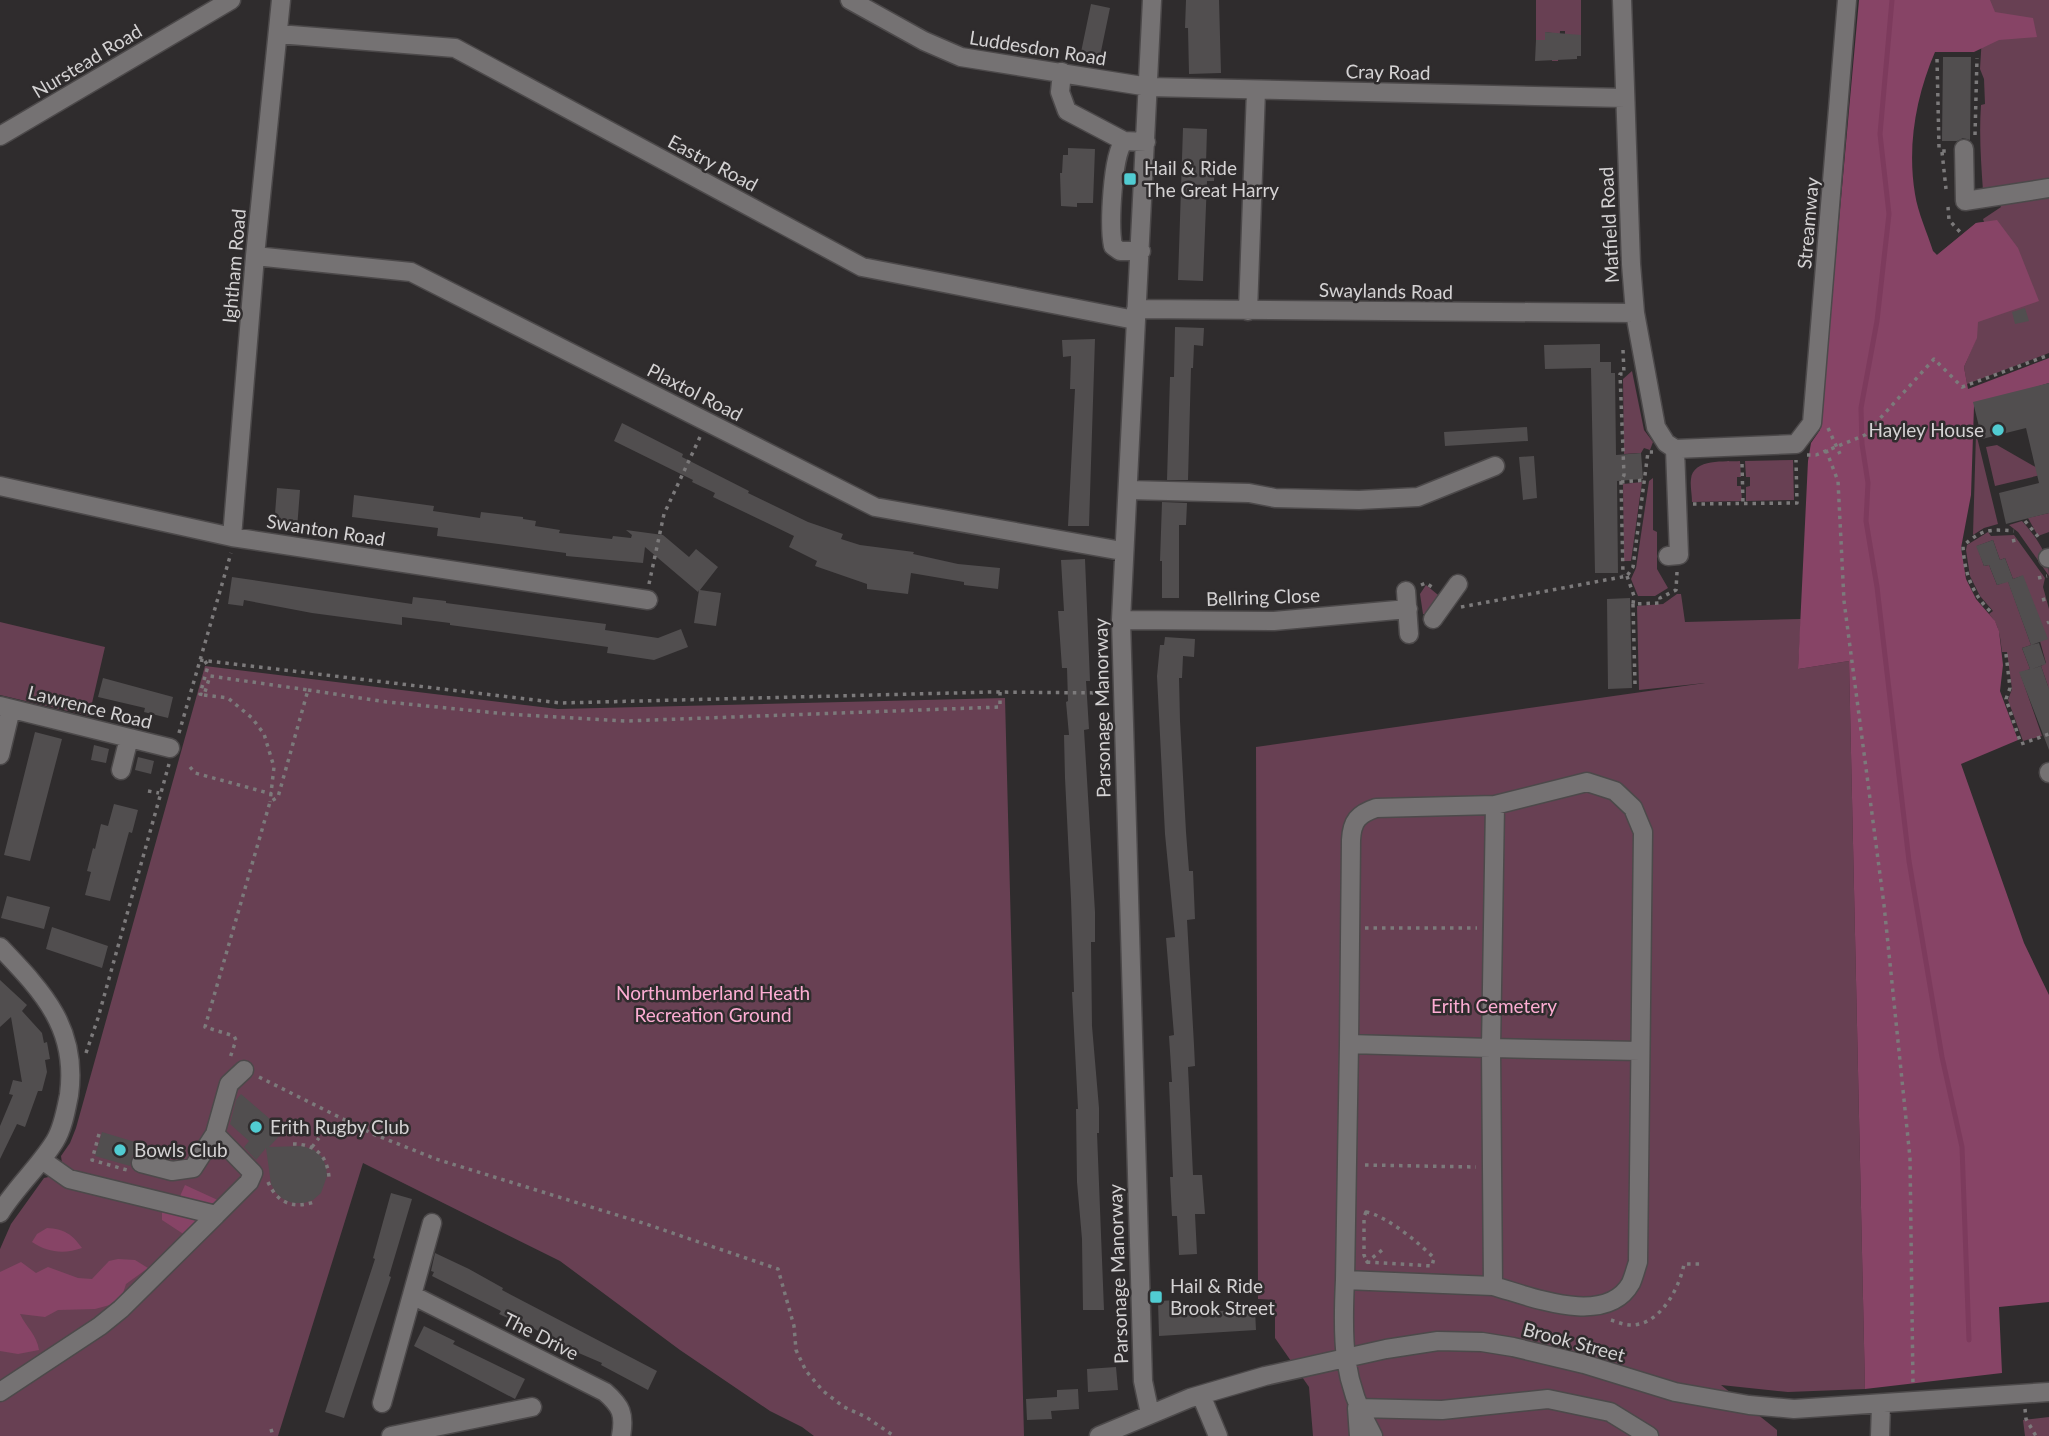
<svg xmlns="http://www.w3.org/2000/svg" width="2049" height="1436" font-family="Lato,sans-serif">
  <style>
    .green { fill: #684053 }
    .forest { fill: #874466 }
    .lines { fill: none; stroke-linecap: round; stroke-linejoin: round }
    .stream { stroke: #7d3b5d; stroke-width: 5 }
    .building { fill: #514e4f }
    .minor-casing { stroke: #4c494a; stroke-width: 21 }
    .path { stroke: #7c7a7b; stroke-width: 3.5; stroke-dasharray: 3.5 5; stroke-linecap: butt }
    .minor { stroke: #757273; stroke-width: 18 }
    .poi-dot { fill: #51ccd2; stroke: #2f2c2d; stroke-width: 2.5 }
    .labels { text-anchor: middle; stroke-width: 5; stroke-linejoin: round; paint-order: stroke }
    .street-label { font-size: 19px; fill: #d4d2d3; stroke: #2f2c2d }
    .poi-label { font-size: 19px; fill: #d4d2d3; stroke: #2f2c2d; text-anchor: start }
    .park-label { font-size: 19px; fill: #fdadd3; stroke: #2f2c2d }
  </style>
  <rect width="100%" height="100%" fill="#2f2c2d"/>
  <path class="green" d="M1536,0H1581V35H1565V31H1560L1558,61H1552V33L1545,32V40H1536Z
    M1973,0H2049V180L1983,191C1981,162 1979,134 1981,105L1985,104L1984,79L1980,69L1982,36Z
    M2049,195V353L1967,384L1964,367L1976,339L1937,255L1976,223L1984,222L1983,219L2001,207L1999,203Z
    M1632,371L1644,430L1653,442L1650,450L1644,448L1641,453L1624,454L1623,379Z
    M1976,433L1998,524L1984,528L1973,535Z
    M1997,445L2039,469L2045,474L1995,486L1986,447Z
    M1793,460L1794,500L1746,501V487L1750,486V477H1746L1745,461Z
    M1740,461L1741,477H1737V486H1741L1742,501L1692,502C1692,494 1690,486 1691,479C1693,458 1726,462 1740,461Z
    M1653,478V530L1657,532V569L1668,588L1655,596H1638L1631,579L1636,568L1649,481Z
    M1642,482L1631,561H1624L1623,484Z
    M2049,513V532L2038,536L2028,518Z
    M2022,521C2036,537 2049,554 2049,576L2018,532L2009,525Z
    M1988,532L1991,536L2014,535L2045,578L2043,587L2049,609V704L2048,686L2041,666L2046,663L2022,576L2013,579L2005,558L2000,560L1993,540L1977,546L1984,566L1989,565L1997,585L2008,581L2031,645L2022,648L2030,669L2020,673L2042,736L2023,741L2008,700L2012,689L2007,652H2002C2000,637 2000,625 1989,614L1993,611L1980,596L1970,576L1966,550L1967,545Z
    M1426,585L1443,599L1430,615L1423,614L1420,594Z
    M1677,594H1681L1685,622L1801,619L1798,669L1849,661L1865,1389L1788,1392L1721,1385L1777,1430V1436H1313L1309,1387L1275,1338V1300L1258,1299L1256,747L1705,683L1639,690L1637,606L1663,604Z
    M0,622L105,647L89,716L0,695Z
    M205,666L558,709L1005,698L1024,1436H814L802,1427L770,1411L680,1350L560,1261L363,1163L278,1436H0V1249L11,1224L44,1178L53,1176L62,1163L61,1156L70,1143L76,1128Z
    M2049,1417V1436H2025L2023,1420Z"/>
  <path class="forest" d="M1859,0H1990L1995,12L2033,18L2037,37L1999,40L1974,52H1935C1916,96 1907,146 1915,194C1918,213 1927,232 1933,251L1937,255L1976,223L1997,220L2018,248L2039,301L1978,322L1977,338L1964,367L1968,389L2049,358V383L1974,406L1971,495L1961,548L1966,579L1976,599L1995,621L1999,631L2003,665L2000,691L2018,740L1961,764L2024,943L2049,995V1302L1999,1307L2002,1373L1865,1389L1849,661L1798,669L1808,461L1811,443L1820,430Z
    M185,1185L222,1202L188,1237L162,1220V1210L177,1203Z
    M47,1228C64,1229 72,1234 82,1248C65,1254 48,1253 32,1242L37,1234Z
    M118,1259L135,1260L148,1268L126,1284L122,1296L117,1303L95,1309L58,1310L45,1317L20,1314C26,1327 37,1335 39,1350L18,1354L0,1351V1272L21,1262L36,1273L48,1267L78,1278L92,1279L109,1261Z"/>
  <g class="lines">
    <path class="stream" d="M1892,0L1880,134L1889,214L1877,321L1861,408L1862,444L1868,483L1866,521L1877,587L1909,861L1942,1057L1962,1147L1969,1340"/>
  </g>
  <path class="building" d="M1186,0H1219L1221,73L1189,74L1188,28H1185Z
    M1091,4L1110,8L1099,61L1080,57Z
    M1545,32L1581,35V56H1577V59L1535,61L1536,40H1545Z
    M1943,57H1971L1970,140L1963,138L1957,141H1942Z
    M1183,128L1207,129L1206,164H1215L1214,181H1207L1203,281L1178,280Z
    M1068,148L1095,149L1093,203H1077V207L1061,206L1060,173H1062L1063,155H1068Z
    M2025,308L2029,321L2015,324L2012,312Z
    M1175,327L1204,328L1203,346L1194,345L1193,368H1191L1188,480H1167L1170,377H1174Z
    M1095,339L1089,526H1068L1075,389H1070L1071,356L1063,357L1062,340Z
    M1600,344V362H1611V373H1615L1616,455L1641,453L1643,479L1617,481L1618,573H1595L1591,368L1545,369L1544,345Z
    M2049,383V513L2006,524L1999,493L2039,483L2026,428L1982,439L1973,402Z
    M622,423L683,454L682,457L749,491L748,493L808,522L843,534L841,539L860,545L914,552L913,554L958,564L1000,568L998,589L964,585V582L911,573L908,594L867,589V584L815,566L817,561L789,547L794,536L713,497L715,493L692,482L693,480L614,441Z
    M1527,427L1528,441L1445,446L1444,432Z
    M1534,456L1537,498L1523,500L1519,457Z
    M277,488L300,490L297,529L274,527Z
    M354,495L434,506L433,511L480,518L481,512L523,517V519L536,521L535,526L560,530L559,533L612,539L613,536L631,538L632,535L626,530L663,535L689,557L696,549L718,567L700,590L721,593L716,626L694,623L699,590L698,592L645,547L643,563L566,556V553L437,536L438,528L352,517Z
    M1162,502L1187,503L1186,525H1179V598H1162V561H1160Z
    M1993,540L2000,560L2005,558L2013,579L2023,575L2048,639L2031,645L2039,643L2046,664L2032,669L2041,666L2049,689V750L2019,672L2030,669L2022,648L2031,645L2008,582L1997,585L1989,565L1984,566L1976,546Z
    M1085,559L1090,681H1086L1089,729L1084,730L1095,912V942H1091L1092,1026L1099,1108V1133H1097L1104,1310H1083L1082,1239L1077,1182L1076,1109H1078L1072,992H1074L1071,899L1065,778L1064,735H1069L1066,702L1068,701L1067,668H1062L1058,611H1064L1061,560Z
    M232,577L412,604L413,597L446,601V603L606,624L605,630L658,638L681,629L688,647L654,660L607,653L608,647L450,625V623L402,617V625L312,613L244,600L243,606L228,604Z
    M1630,598L1632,688L1608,689L1607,599Z
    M1165,637L1195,639L1194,657L1183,656L1182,678H1179L1180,721L1186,832L1189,871H1193L1195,919L1187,920L1194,1045L1195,1066L1188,1067L1193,1175H1202L1205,1214H1195L1197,1254L1179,1255L1177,1216H1172L1170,1177H1173L1169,1082H1172L1169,1036L1174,1035L1166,938L1175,937L1165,834L1157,676L1160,645H1164Z
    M103,678L173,697L168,718L144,712L145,708L98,697Z
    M35,732L62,739L30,861L4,855Z
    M94,745L109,749L106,763L91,760Z
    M138,757L154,761L151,774L135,770Z
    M114,804L138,810L132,833L129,832L110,901L85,895L91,872L87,871L93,848L95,849L101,824L108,826Z
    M7,896L50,907L44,929L1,918Z
    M52,927L108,946L102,968L46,949Z
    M0,980L27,1005L22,1011L42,1033L44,1043L47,1042L50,1059L45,1060L47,1072L42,1091H38L25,1127L17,1124L0,1159V1126L13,1095L9,1094L13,1080L22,1082L11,1017L0,1027Z
    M241,1094L284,1131L269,1147L302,1146L314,1150L322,1157L326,1166L327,1176L321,1193L313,1200L304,1203H293L283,1199L276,1193L271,1184L266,1148L256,1160L244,1147L249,1141L230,1124L236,1100Z
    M102,1132L145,1145L143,1152L132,1156L130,1166L95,1156Z
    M391,1193L412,1199L389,1276L391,1277L344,1418L325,1412L375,1259L373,1258Z
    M435,1253L469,1269L503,1288L502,1290L657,1371L648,1390L601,1365L602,1363L567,1348L528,1325L526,1327L499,1314L501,1311L432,1276L434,1272L431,1271Z
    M1178,1300L1179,1312L1255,1310L1256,1330L1159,1336L1158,1301Z
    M424,1326L455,1341L453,1344L525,1379L515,1399L414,1346Z
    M1116,1367L1118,1390L1088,1392L1087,1369Z
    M1078,1389L1079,1409L1051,1411L1052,1419L1027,1420L1026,1399L1057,1397V1390Z"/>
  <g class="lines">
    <g class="minor-casing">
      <path id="minor" d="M850,0L924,41L961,57L1149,87L1625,98
        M1622,0L1631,264L1635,313L1656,427L1666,443L1675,449L1796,444L1812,423L1847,0
        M278,34L455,48L862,267L1135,320
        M1062,72L1060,92L1067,111L1124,141
        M0,136L231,0
        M1964,149L1965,201L2049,188
        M1141,251H1120L1113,246C1109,226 1112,156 1124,141L1146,142
        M255,256L411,272L875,507L1122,551
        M1136,309L1635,313
        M1248,311L1256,90
        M0,486L232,537L648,600
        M1128,490L1249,493L1275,498L1359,500L1418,497L1495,466
        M232,537L255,256L281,0
        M1668,556L1679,555L1675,449
        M2048,558H2049
        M1406,591L1409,634
        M1433,619L1458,584
        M1121,620L1274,621L1408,609
        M0,706L170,748
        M0,755L11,709
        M121,770L129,738
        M2049,772V773
        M0,947C43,992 78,1028 69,1095C66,1110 63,1128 55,1141C39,1167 16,1187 0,1213
        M1349,1044L1351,840C1352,821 1358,814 1376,808L1495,805L1587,782L1615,791L1633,808L1643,832L1638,1262C1636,1268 1634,1276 1631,1283C1606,1328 1530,1296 1493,1286L1491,1048L1640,1051
        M42,1160L69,1179L216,1215L249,1182L253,1173L215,1134L229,1084L244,1070
        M141,1163L172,1171L193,1168L215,1134
        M1345,1280L1349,1044L1491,1048L1495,805
        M412,1295L605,1392C621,1406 625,1414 621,1436
        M0,1392L100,1326L121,1309L216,1215
        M1201,1395L1218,1436
        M382,1403L432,1223
        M1150,1414L1143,1381L1121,620L1152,0
        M391,1436L532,1407
        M1099,1436L1190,1398L1265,1376L1386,1349L1438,1341L1482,1342L1513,1347L1584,1364L1675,1392L1749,1405L1794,1409L2049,1392
        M1359,1436L1357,1408L1442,1410L1548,1399L1610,1412L1649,1436
        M1373,1436C1342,1381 1342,1341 1345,1280L1493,1286
        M1880,1436L1881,1405"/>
    </g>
    <path class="path" d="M1937,59L1939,148L1942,151H1948
      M1975,135L1977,58
      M1942,152L1946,189
      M1948,207L1949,220L1960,232
      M1623,350L1624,374H1620L1624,475L1621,482L1623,575
      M1828,428L1840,454
      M1826,450L1838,481L1844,601L1884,905L1910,1158L1913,1386
      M1807,455H1816L1865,435L1934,359L1962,387L2049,355
      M1742,464L1743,504
      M1621,482L1646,480
      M1693,504L1797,503L1796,460
      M2025,521L2040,539
      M2012,541L2020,539
      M1627,576L1634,596L1633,604
      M2038,578L2047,576
      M649,584L664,514L700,437
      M1421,585L1426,583L1435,589
      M2042,600L2049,598
      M1461,607L1627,576L1633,567L1648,452H1653
      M1990,611C1972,594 1964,571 1963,546C1982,529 1989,529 2014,531
      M2047,623L2049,622
      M2006,654L2010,688L2006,699L2021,744L2049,734
      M200,660L560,703L992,692L1106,693
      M205,661L208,666L200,694L204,695L210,676L308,690L278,797L270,802L205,1027L234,1036L236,1040L230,1058
      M1635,684L1633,604L1660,603V598L1676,590L1677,572
      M308,690L387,702L507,714L626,721L1000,707V692
      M204,695L228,698L252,718L264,734L274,767L270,802
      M179,733L231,553
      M190,767L195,773L272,794
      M148,791L159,793
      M1365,928H1477
      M86,1053L98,1018L169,764
      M259,1077L373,1134L436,1159L646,1224L778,1269L794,1326L796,1350L806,1371L823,1391L844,1407L866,1417L894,1436
      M99,1134L92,1160L127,1170
      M293,1144C315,1144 327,1155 329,1177
      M312,1147L319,1138
      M1365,1165L1476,1167
      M268,1182C277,1203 293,1209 314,1202
      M1366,1212C1387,1216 1419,1243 1434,1258L1432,1266L1367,1262L1364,1255V1217Z
      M1366,1263L1382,1250
      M1611,1320C1620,1323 1629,1327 1639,1324C1663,1319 1680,1286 1684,1264H1703
      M2025,1409L2026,1419L2036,1436
      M271,1429L273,1436"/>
    <use href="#minor" class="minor"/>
  </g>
  <g class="poi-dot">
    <rect x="1123" y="172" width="14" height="14" rx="3.5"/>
    <circle cx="1998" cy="430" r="7"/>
    <circle cx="256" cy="1127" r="7"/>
    <circle cx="120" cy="1150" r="7"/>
    <rect x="1149" y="1290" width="14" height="14" rx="3.5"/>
  </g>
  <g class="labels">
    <g class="street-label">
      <text transform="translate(1038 48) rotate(9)" y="7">Luddesdon Road</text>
      <text transform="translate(87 61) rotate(-31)" y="7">Nurstead Road</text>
      <text transform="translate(1388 72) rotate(1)" y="7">Cray Road</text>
      <text transform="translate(713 163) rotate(28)" y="7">Eastry Road</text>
      <text transform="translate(1808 223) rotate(-85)" y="7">Streamway</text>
      <text transform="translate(1609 225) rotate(-93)" y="7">Matfield Road</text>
      <text transform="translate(234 266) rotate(-85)" y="7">Ightham Road</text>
      <text transform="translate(1386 291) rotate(1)" y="7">Swaylands Road</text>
      <text transform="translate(695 392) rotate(27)" y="7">Plaxtol Road</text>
      <text transform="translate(326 530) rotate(9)" y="7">Swanton Road</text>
      <text transform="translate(1263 597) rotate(-2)" y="7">Bellring Close</text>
      <text transform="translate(90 707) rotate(14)" y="7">Lawrence Road</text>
      <text transform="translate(1102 708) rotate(-91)" y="7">Parsonage Manorway</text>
      <text transform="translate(1118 1274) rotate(-92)" y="7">Parsonage Manorway</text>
      <text transform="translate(541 1336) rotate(27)" y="7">The Drive</text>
      <text transform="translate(1574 1342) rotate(15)" y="7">Brook Street</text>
    </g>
    <g class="poi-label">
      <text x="1144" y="175">Hail &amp; Ride<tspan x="1144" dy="22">The Great Harry</tspan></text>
      <text x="1984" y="437" text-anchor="end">Hayley House</text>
      <text x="270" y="1134">Erith Rugby Club</text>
      <text x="134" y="1157">Bowls Club</text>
      <text x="1170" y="1293">Hail &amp; Ride<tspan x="1170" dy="22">Brook Street</tspan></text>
    </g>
    <g class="park-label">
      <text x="713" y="1000">Northumberland Heath<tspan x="713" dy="22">Recreation Ground</tspan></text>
      <text x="1494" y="1013">Erith Cemetery</text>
    </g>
  </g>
</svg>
